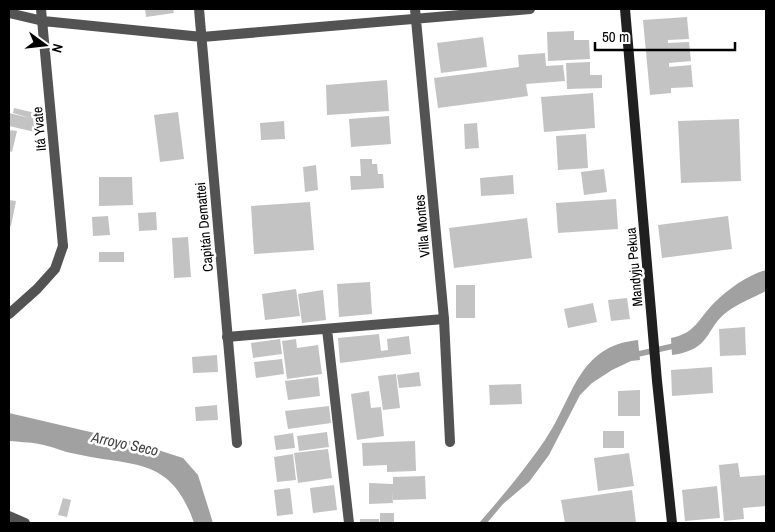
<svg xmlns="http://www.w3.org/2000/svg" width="775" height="532" font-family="'Archivo Narrow',sans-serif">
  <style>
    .water { fill: #a1a1a1 }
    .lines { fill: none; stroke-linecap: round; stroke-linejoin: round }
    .stream { stroke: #a1a1a1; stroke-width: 5.5 }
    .building { fill: #c3c3c3 }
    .lane { stroke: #535353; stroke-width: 10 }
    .street { stroke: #535353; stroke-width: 10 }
    .secondary { stroke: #202020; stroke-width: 10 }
    .labels { text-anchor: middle; stroke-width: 5; stroke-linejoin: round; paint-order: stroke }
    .street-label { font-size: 14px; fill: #000; stroke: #fff }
    .water-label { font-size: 15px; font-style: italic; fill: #424242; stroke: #fff }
  </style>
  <rect width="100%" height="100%" fill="#fff"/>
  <path class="water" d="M766,270V291C755,297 742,302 731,309C703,327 715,349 672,355L671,338C696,333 698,319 714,303C730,288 746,276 766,270Z
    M638,340L640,360L631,361L612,370L592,383L580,395L549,455L529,482L503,504L487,523H479C502,497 525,469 545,440C574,398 577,346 638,340Z
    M9,413L133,442L183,458L198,475L213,523H194C171,456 134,467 76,454C63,452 52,446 39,444C29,442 19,442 9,441Z"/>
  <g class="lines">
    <path class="stream" d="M634,355L678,345"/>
  </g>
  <path class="building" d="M145,9H173L174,13L146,17Z
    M687,17L689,39L668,40V43L689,42L691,61L669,63V67L691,65L693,87L671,88V93L650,95L643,20Z
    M574,31V40H589L590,59L548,61L547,32Z
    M483,37L487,67L441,73L437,43Z
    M545,53L546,66L563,65L565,81L526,84L528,96L438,108L434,78L519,67L518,55Z
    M590,62V75H602V88L567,89L566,63Z
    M387,80L389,111L327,115L326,85Z
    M593,93L595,128L544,132L541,97Z
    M14,108L35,113L34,119L38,120L35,132L9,126V113L30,118L13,113Z
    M178,112L184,159L160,162L154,115Z
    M389,116L391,144L351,147L349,119Z
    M739,119L741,181L681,183L678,121Z
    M284,121L285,139L261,140L260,123Z
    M477,123L479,148L465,149L464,124Z
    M9,130L17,131L12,152L9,151Z
    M586,134L588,168L558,170L556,136Z
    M360,159H372V164H377L378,174H383L384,188L351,190L350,176H361Z
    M316,165L318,190L305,192L303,167Z
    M604,169L607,192L584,195L581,172Z
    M513,175L514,194L481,196L480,178Z
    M99,177H132L133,205L99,206Z
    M616,199L618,229L558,233L556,203Z
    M9,200L16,201L11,226H9Z
    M310,202L314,250L254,254L251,206Z
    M156,212L157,230L139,231L138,213Z
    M108,216L110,235L93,236L92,217Z
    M728,216L732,249L662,258L658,225Z
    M527,218L532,258L454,268L449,228Z
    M188,237L191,277L174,278L172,238Z
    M99,252H124V262H99Z
    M370,282L372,314L339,317L337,284Z
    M456,285H475V318H456Z
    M296,289L300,316L265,320L262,294Z
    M323,290L326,320L302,323L298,294Z
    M627,298L630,319L611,321L608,300Z
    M593,303L597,322L568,328L564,309Z
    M745,327L746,355L720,356L719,329Z
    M379,334L381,351L388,350L387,339L409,336L411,354L340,363L338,338Z
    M280,339L282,354L253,358L251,343Z
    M296,339L297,348L318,345L322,374L287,379L282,341Z
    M217,355L218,372L193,373L192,357Z
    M282,359L284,374L256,378L254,362Z
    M712,367L713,393L672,396L671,370Z
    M419,372L421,386L399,388L397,375Z
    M396,374L400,408L383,410L378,376Z
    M318,377L320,396L288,400L285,381Z
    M521,384L522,404L490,405L489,385Z
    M640,390V416H618V391Z
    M369,391L371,408L381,407L384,436L357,440L351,394Z
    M217,405L218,420L196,421L195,407Z
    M329,406L331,423L288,429L285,411Z
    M603,431H624V448H603Z
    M327,432L329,447L299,451L297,436Z
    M293,433L295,448L276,450L274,436Z
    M415,441L416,471L387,472V465L363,466L362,443Z
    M328,449L332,478L298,483L294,453Z
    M629,453L634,486L598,491L594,458Z
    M293,454L296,480L277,482L274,457Z
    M738,463L740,477L766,475V506L743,508L744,519L724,521L719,465Z
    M425,476L426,499L393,500L392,490L393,503L369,504V483L393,484V477Z
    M334,485L337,510L313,513L310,488Z
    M717,486L720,518L685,521L682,490Z
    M290,488L293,514L277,516L274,490Z
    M632,490L636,523H565L561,500Z
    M63,498L71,500L67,517L58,515Z
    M380,513H394V523H380Z
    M360,519H379V523H360Z"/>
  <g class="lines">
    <path class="lane" d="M9,314L37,289L55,269L63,246
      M327,329L349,523
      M227,337L444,319"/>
    <path class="street" d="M41,9L63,246
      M199,9L237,443
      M415,9L444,319L450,442
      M9,13L43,21L202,37L530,9
      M9,516L25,523"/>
    <path class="secondary" d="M625,9L657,381L672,523"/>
  </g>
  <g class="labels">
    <g class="street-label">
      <text transform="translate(39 129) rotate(-95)" y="5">Itá Yvate</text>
      <text transform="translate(422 226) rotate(-95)" y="5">Villa Montes</text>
      <text transform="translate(204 227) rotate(-95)" y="5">Capitán Demattei</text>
      <text transform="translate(634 267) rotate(-95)" y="5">Mandyju Pekua</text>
    </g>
    <g class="water-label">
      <text transform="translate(125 444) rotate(12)" y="5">Arroyo Seco</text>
    </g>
  </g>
  <rect width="775" height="532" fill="none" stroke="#000000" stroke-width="20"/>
  <g transform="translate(45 45) rotate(105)" stroke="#ffffff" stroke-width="4" paint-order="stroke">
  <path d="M0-4L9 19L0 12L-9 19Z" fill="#000000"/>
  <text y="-8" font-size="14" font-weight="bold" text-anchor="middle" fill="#000000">N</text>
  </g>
  <path d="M595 42v8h140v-8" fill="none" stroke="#000000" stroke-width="2.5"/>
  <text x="602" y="42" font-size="15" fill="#000000" stroke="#ffffff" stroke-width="4" paint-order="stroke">50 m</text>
</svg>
